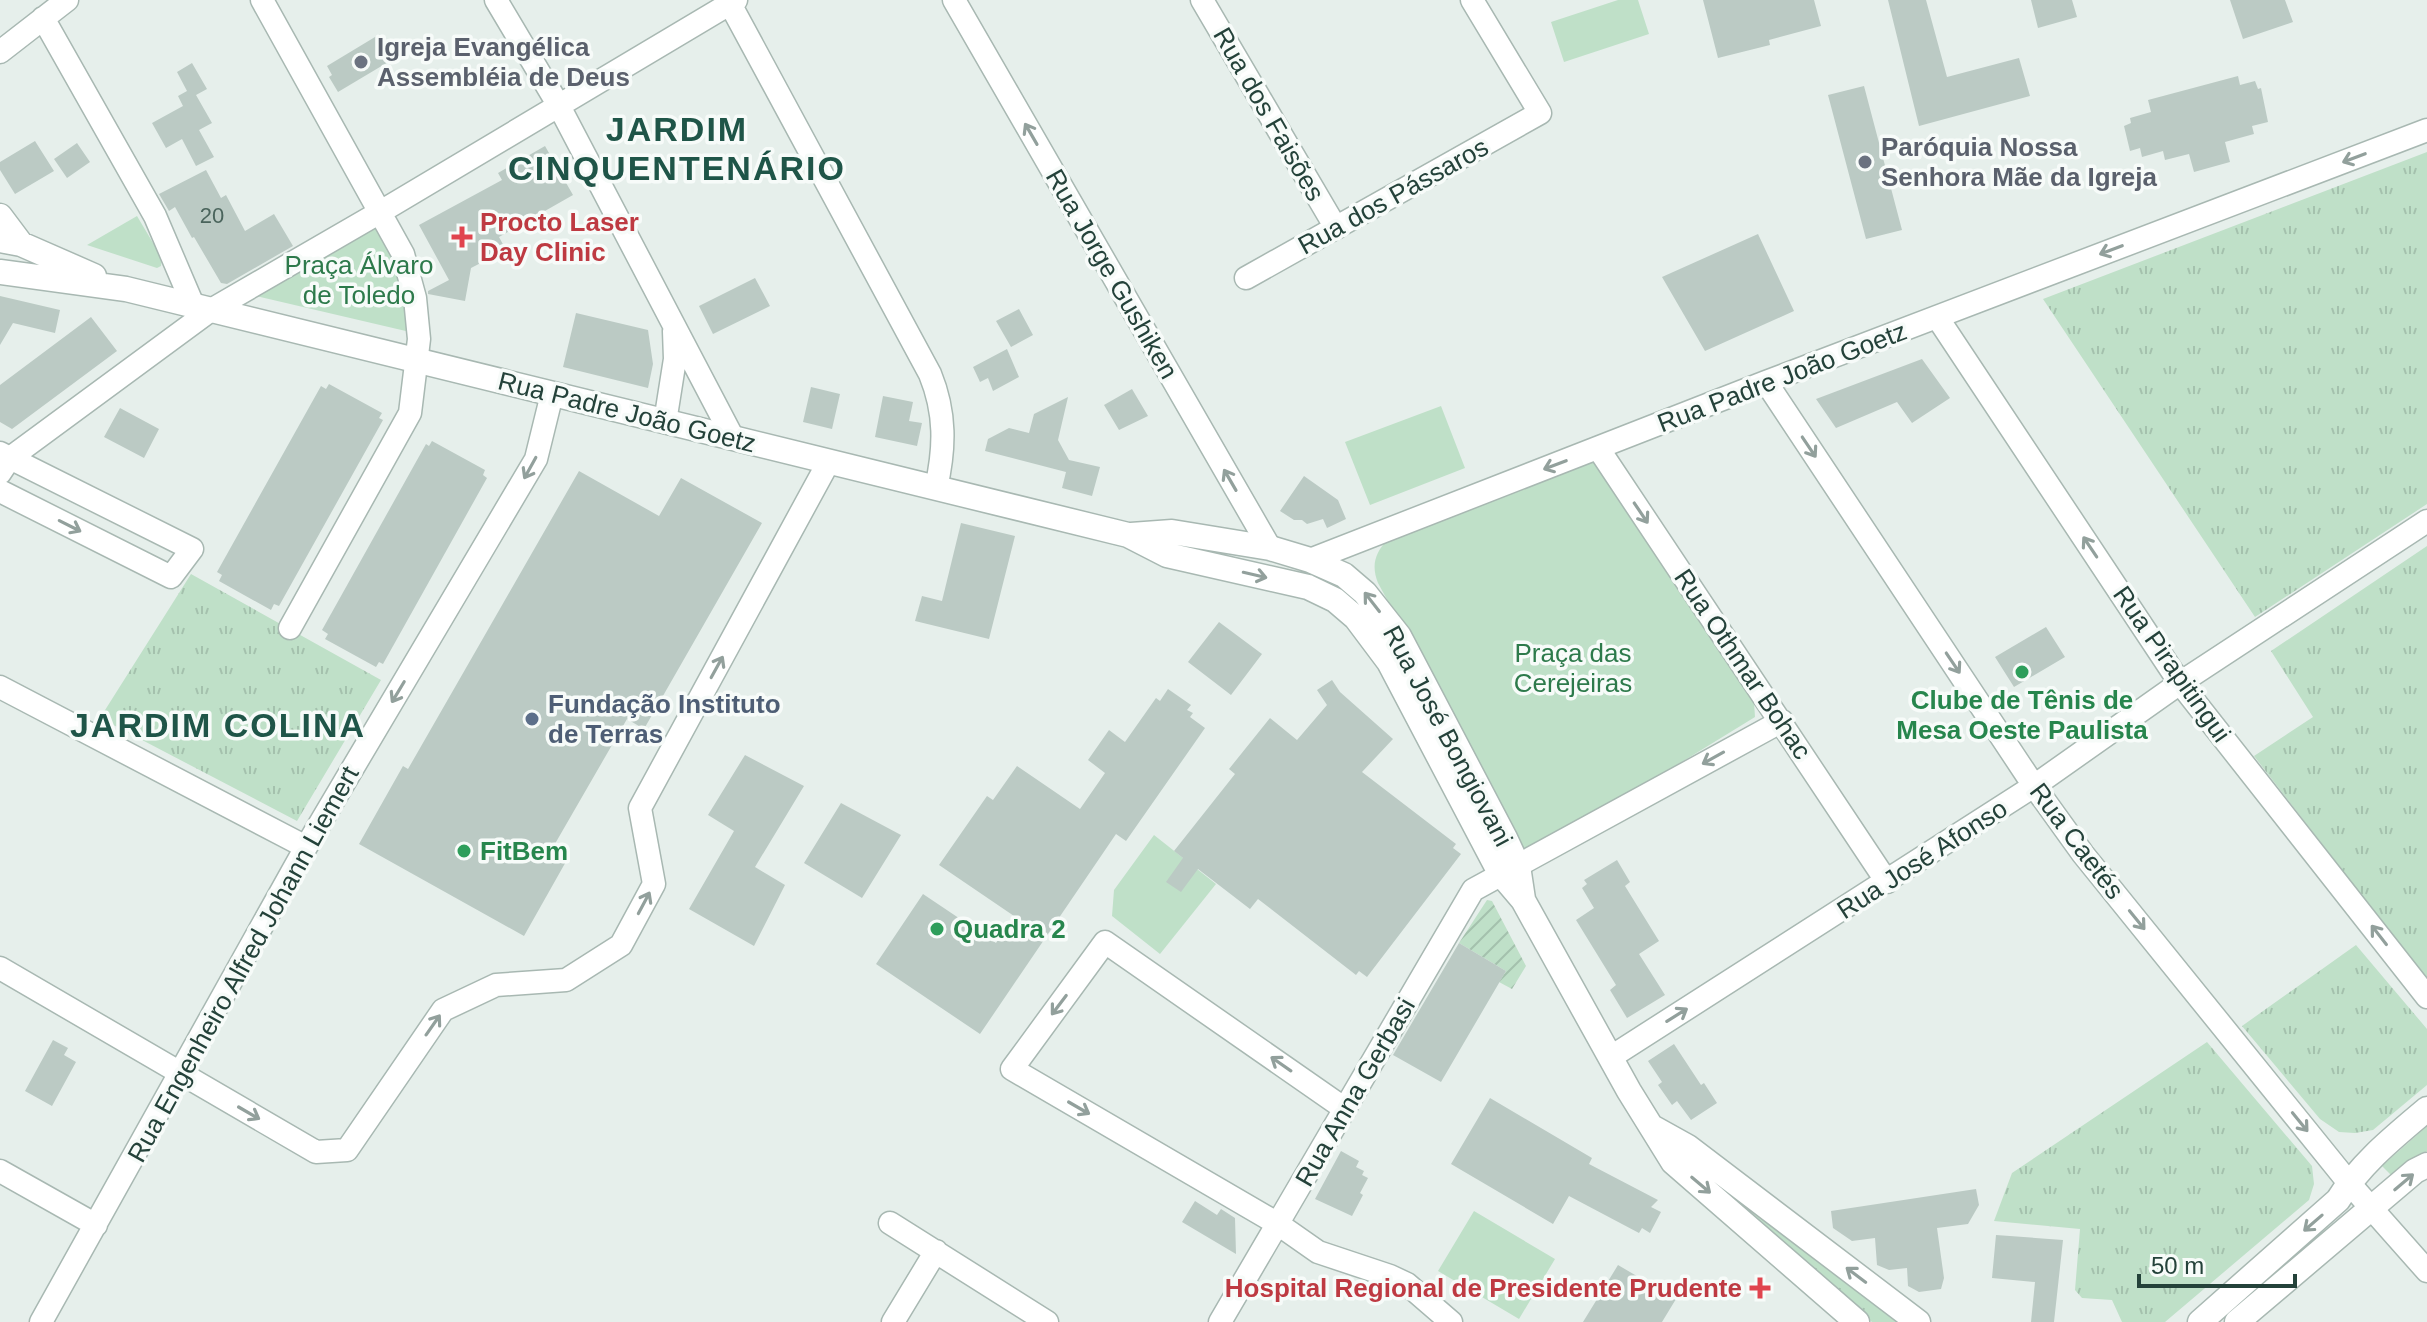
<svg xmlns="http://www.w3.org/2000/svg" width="2427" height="1322" font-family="Helvetica,sans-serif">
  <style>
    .grass { fill: url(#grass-tufts) }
    .park { fill: #bfe0c8 }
    .garden { fill: url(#garden-furrows) }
    .building { fill: #bbcac4 }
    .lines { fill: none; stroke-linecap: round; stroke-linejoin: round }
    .minor-casing { stroke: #a8b8b2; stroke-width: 25 }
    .tertiary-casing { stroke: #a8b8b2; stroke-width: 27 }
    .minor { stroke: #fff; stroke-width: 22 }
    .tertiary { stroke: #fff; stroke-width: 24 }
    .oneway { stroke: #92a09c }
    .worship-dot { fill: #6b7280; stroke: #f7fbf9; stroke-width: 3 }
    .health-dot { fill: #e0444e; stroke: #f7fbf9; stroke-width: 3 }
    .leisure-dot { fill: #2e9e5b; stroke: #f7fbf9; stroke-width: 3 }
    .service-dot { fill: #5c6f8a; stroke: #f7fbf9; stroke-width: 3 }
    .labels { text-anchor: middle; stroke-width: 7; stroke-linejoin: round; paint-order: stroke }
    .number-label { font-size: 22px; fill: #4a645c }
    .worship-label { font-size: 26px; font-weight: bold; fill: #5b616d; stroke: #f7fbf9; text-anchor: start }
    .street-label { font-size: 26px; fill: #24423a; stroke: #f7fbf9 }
    .health-label { font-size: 26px; font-weight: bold; fill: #be3a42; stroke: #f7fbf9; text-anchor: start }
    .park-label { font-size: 26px; fill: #2d7a4b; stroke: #f7fbf9 }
    .leisure-label { font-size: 26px; font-weight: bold; fill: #27864d; stroke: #f7fbf9; text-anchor: start }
    .service-label { font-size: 26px; font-weight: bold; fill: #4e5e75; stroke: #f7fbf9; text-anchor: start }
    .district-label { font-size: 34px; font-weight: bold; letter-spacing: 2px; fill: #1f5548; stroke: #f7fbf9 }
  </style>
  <defs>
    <pattern id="grass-tufts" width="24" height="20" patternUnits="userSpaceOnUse" patternTransform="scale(2)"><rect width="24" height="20" fill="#bfe0c8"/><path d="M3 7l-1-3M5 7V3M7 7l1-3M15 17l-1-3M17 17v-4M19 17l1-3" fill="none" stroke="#a4c1ad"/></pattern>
    <pattern id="garden-furrows" width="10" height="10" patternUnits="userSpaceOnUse" patternTransform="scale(2)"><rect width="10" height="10" fill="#bfe0c8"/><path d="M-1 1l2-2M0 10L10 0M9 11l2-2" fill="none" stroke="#a4c1ad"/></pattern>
  </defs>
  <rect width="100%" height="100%" fill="#e6efeb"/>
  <path class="grass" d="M2427,152V504L2255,617L2043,299Z
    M2427,546V980L2254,756L2313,717L2271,651Z
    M191,574L381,680L297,821L100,718Z
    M2356,945L2427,1029V1085L2373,1130L2355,1133L2339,1132L2320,1119L2242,1026Z
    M2207,1042L2312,1166L2314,1184L2309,1200L2165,1322H2122L2112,1300L2082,1298L2075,1290L2080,1229L1994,1221L2012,1173Z
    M2427,1126V1151L2392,1176L2382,1166Z
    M1685,1153L1900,1322H1872Z"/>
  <path class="park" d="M1618,0H1638L1649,34L1564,62L1551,22Z
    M137,216L162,258L161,266L157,268L87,245Z
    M375,223C395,260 404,290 410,332L256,296Z
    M1441,406L1465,468L1370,505L1345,442Z
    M1593,461L1754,702L1755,717L1527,857L1378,583C1371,565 1375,553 1388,539Z
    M1154,835L1216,884L1160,954L1112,916L1114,890Z
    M1474,1211L1555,1259L1519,1319L1438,1271Z"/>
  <path class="garden" d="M1487,900L1492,901L1526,966L1512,989L1499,982L1506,971L1459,943Z"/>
  <path class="building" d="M1703,0H1814L1821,26L1769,40L1770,45L1718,58Z
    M1888,0H1926L1947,77L2019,58L2030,96L1919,126Z
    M2031,0H2072L2077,17L2038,28Z
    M2230,0H2285L2293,22L2243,39Z
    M380,34L395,58L338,92L329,77L332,75L327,66Z
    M192,63L207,89L196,95L212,123L199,130L214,157L196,166L182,139L166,148L152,123L183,106L178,96L187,91L177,72Z
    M2238,76L2240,85L2255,81L2258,89L2261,88L2268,122L2252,126L2254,134L2225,142L2230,162L2194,172L2189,154L2165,160L2163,151L2142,157L2140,148L2130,151L2124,126L2131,123L2130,118L2151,112L2148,100Z
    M1864,86L1902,230L1866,239L1828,95Z
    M35,141L54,171L15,194L0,170V162Z
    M77,143L90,162L67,178L54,159Z
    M545,146L573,195L499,237L506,250L471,268L465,301L428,294V291L449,280L419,225L502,180L498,173Z
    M206,170L221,198L226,195L245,231L274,214L293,246L227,284L221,283L194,237L192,238L175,207L169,211L159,194Z
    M1758,234L1794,311L1705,351L1662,277Z
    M755,278L770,306L713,334L699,306Z
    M0,296L60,310L55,333L13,323L0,345Z
    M1019,309L1033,335L1011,347L996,321Z
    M576,313L648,330L653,364L648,388L563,367Z
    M91,317L117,351L12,429L0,422V385Z
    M1007,349L1019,377L993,391L988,378L980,382L973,367Z
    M1922,359L1950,398L1912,423L1897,402L1836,428L1816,399Z
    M329,384L382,413L379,418L383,420L279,606L274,604L271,610L219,581L222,575L217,572L321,386L326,389Z
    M811,387L840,394L832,429L803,422Z
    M1132,389L1148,416L1119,430L1104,405Z
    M883,396L913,402L909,421L922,423L917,446L875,437Z
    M1068,397L1058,440L1069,460L1100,467L1092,496L1062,488L1066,472L985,451L988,439L1009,428L1029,433L1034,414Z
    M120,408L159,429L144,458L104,437Z
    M432,441L485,470L483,475L487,478L383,664L379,662L376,667L325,639L328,634L322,630L426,444L429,446Z
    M579,471L659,516L681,478L762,523L644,729L627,719L552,849L568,858L524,936L359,844L403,766L408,769Z
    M1304,476L1338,500L1346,519L1327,528L1323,519L1307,524L1302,520H1294L1280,511Z
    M961,523L1015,536L989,639L915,621L922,596L942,601Z
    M1219,622L1262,654L1231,695L1188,662Z
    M2046,627L2065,657L2014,687L1995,657Z
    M1332,680L1340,692L1393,739L1362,772L1456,844L1453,848L1461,854L1367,977L1359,971L1356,975L1258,899L1250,909L1198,869L1181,892L1166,882L1183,858L1174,851L1235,774L1229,769L1270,718L1297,740L1327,705L1317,690Z
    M1168,689L1191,705L1187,710L1193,713L1190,717L1205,728L1126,841L1116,834L980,1034L876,964L923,894L996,943L1014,916L939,865L987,796L993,800L1017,766L1080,809L1105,773L1088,760L1109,730L1125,742L1156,698L1160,701Z
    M745,755L804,786L755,867L785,885L754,946L689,909L734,831L708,815Z
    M841,803L901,835L862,898L804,863Z
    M1617,860L1630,882L1625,886L1659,941L1639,954L1665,995L1627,1018L1610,990L1616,985L1576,920L1594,908L1582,888L1587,884L1584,880Z
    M1459,943L1506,971L1441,1082L1393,1055Z
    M53,1040L68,1048L64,1055L76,1062L52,1106L25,1091Z
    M1674,1044L1701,1085L1704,1083L1717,1103L1691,1120L1677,1101L1672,1105L1658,1085L1662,1082L1648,1061Z
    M1490,1098L1592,1158L1589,1164L1658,1200L1651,1207L1661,1212L1650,1233L1642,1228L1639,1233L1569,1196L1553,1224L1451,1164Z
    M1341,1151L1359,1161L1356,1167L1364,1171L1362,1175L1368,1178L1360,1193L1363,1195L1352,1216L1315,1199Z
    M1976,1189L1979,1205L1968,1224L1937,1228L1944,1278L1941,1289L1919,1292L1908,1286L1907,1268L1889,1270L1877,1265L1875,1238L1852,1241L1833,1228L1831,1211Z
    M1195,1201L1217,1215L1221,1209L1235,1218L1236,1254L1182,1222Z
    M1996,1235L2063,1240L2054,1322H2031L2035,1282L1992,1278Z
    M1618,1265L1676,1299L1662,1322H1583Z"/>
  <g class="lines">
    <g class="minor-casing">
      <path id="minor" d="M262,0L403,254L415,298L419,339L410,413L290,628
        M496,0L559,106L733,438
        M728,0L930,374C946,413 945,448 936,488
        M954,0L1270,548
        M1202,0L1336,228
        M43,18L155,216L193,305
        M0,52L67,0
        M1246,278L1540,113L1472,0
        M1937,317L2180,683L2427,997
        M1766,382L2034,786L2083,854L2349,1183L2427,1271
        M665,422L675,359L674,331
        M1598,448L1887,882
        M0,453L192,549L171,577L0,491
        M0,473L10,458L211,310L382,211L736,0
        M1310,560L1766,382L2427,130
        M0,687L306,847
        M0,968L316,1152L347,1150L443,1010L496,985L566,980L621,945L654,884L640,808L828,463
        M1611,1057L2034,786L2180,683L2427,521
        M1345,1109L1105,942L1012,1069L1278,1224L1318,1252L1390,1276L1407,1284L1451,1322
        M0,1171L96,1225
        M890,1223L1047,1322
        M41,1322L306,847L536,459L552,394
        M893,1322L936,1251
        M1220,1322L1473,890L1782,721"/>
    </g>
    <g class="tertiary-casing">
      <path id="tertiary" d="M0,216L21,244
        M0,240L21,244L94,276
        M0,272L126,289L1128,535L1167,555L1308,587L1335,600L1356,618L1389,662L1500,873L1523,900L1629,1091L1673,1162L1857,1322
        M1131,535L1172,532L1270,548L1310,560L1344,575L1365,593L1399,636L1505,838L1518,866L1523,899
        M1652,1127L1688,1147L1918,1322
        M2200,1322L2338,1200C2361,1163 2394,1137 2427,1109
        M2237,1322L2415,1171L2427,1165"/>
    </g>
    <use href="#minor" class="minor"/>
    <use href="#tertiary" class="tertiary"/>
  </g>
  <defs><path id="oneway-shaft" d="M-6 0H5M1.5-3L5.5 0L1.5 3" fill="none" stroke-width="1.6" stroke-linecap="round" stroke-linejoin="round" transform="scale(2)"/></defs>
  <g class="oneway">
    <use href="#oneway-shaft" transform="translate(1031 134) rotate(-120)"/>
    <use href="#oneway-shaft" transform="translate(2354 158) rotate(159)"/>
    <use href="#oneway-shaft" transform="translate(2111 250) rotate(159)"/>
    <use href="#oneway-shaft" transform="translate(1809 447) rotate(56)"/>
    <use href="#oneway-shaft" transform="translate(1555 465) rotate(159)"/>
    <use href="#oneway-shaft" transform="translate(530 468) rotate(119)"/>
    <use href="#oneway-shaft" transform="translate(1230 480) rotate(-120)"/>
    <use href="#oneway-shaft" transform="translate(1641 513) rotate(56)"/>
    <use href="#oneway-shaft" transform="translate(70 526) rotate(27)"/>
    <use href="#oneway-shaft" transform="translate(2090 547) rotate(-124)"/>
    <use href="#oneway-shaft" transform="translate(1255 575) rotate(13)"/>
    <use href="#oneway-shaft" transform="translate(1372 602) rotate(-128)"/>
    <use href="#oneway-shaft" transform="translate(1953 663) rotate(56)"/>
    <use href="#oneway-shaft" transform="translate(717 667) rotate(-61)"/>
    <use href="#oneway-shaft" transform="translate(398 692) rotate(121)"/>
    <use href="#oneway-shaft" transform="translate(1713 758) rotate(151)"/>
    <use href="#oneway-shaft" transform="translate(644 903) rotate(-62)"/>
    <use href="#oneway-shaft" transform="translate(2137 920) rotate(51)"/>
    <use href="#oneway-shaft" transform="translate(2379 935) rotate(-128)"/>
    <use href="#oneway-shaft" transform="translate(1059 1005) rotate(127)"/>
    <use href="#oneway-shaft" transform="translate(1677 1015) rotate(-32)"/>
    <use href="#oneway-shaft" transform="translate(433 1025) rotate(-55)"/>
    <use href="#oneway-shaft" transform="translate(1281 1064) rotate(-145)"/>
    <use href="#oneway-shaft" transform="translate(1079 1108) rotate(30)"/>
    <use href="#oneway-shaft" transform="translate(249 1113) rotate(30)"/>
    <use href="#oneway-shaft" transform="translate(2300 1122) rotate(51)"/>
    <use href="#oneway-shaft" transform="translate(2404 1182) rotate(-40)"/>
    <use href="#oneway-shaft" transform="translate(1701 1185) rotate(40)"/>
    <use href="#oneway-shaft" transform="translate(2313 1223) rotate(139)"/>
    <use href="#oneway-shaft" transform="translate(1856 1275) rotate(-143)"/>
  </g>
  <g class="worship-dot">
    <circle cx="361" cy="62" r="8"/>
    <circle cx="1865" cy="162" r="8"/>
  </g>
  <g class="health-dot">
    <path d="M458 225h8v8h8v8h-8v8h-8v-8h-8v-8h8z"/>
    <path d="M1756 1276h8v8h8v8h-8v8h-8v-8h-8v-8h8z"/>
  </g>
  <g class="leisure-dot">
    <circle cx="2022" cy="672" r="8"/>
    <circle cx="464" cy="851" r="8"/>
    <circle cx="937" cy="929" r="8"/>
  </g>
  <circle class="service-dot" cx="532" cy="719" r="8"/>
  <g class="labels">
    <g class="number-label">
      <text x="212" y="223">20</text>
    </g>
    <g class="worship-label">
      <text x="377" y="56">Igreja Evangélica<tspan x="377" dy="30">Assembléia de Deus</tspan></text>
      <text x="1881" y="156">Paróquia Nossa<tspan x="1881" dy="30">Senhora Mãe da Igreja</tspan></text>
    </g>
    <g class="street-label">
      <text transform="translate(1269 114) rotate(60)" y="9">Rua dos Faisões</text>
      <text transform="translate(1393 196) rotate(-29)" y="9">Rua dos Pássaros</text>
      <text transform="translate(1112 274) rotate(60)" y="9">Rua Jorge Gushiken</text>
      <text transform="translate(1782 377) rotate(-21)" y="9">Rua Padre João Goetz</text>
      <text transform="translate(627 412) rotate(14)" y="9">Rua Padre João Goetz</text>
      <text transform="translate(1743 664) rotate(56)" y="9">Rua Othmar Bohac</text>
      <text transform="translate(2172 664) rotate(55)" y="9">Rua Pirapitingui</text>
      <text transform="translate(1448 736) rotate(62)" y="9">Rua José Bongiovani</text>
      <text transform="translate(2077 841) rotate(53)" y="9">Rua Caetés</text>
      <text transform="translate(1922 859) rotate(-33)" y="9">Rua José Afonso</text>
      <text transform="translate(243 964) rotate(-61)" y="9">Rua Engenheiro Alfred Johann Liemert</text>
      <text transform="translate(1355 1092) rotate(-60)" y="9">Rua Anna Gerbasi</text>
    </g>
    <g class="health-label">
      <text x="480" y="231">Procto Laser<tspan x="480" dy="30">Day Clinic</tspan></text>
      <text x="1742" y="1297" text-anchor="end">Hospital Regional de Presidente Prudente</text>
    </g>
    <g class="park-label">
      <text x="359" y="274">Praça Álvaro<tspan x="359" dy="30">de Toledo</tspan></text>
      <text x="1573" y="662">Praça das<tspan x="1573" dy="30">Cerejeiras</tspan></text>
    </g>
    <g class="leisure-label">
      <text x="2022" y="709" text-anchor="middle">Clube de Tênis de<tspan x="2022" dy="30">Mesa Oeste Paulista</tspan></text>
      <text x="480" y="860">FitBem</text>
      <text x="953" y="938">Quadra 2</text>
    </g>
    <g class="service-label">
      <text x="548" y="713">Fundação Instituto<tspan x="548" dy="30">de Terras</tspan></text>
    </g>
    <g class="district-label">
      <text x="677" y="141">JARDIM<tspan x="677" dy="39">CINQUENTENÁRIO</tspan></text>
      <text x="218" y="737">JARDIM COLINA</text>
    </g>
  </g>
  <path d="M2139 1274v12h156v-12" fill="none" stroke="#24423a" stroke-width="4"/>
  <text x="2151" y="1274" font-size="24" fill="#24423a" stroke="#f7fbf9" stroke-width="6" paint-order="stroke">50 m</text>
</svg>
